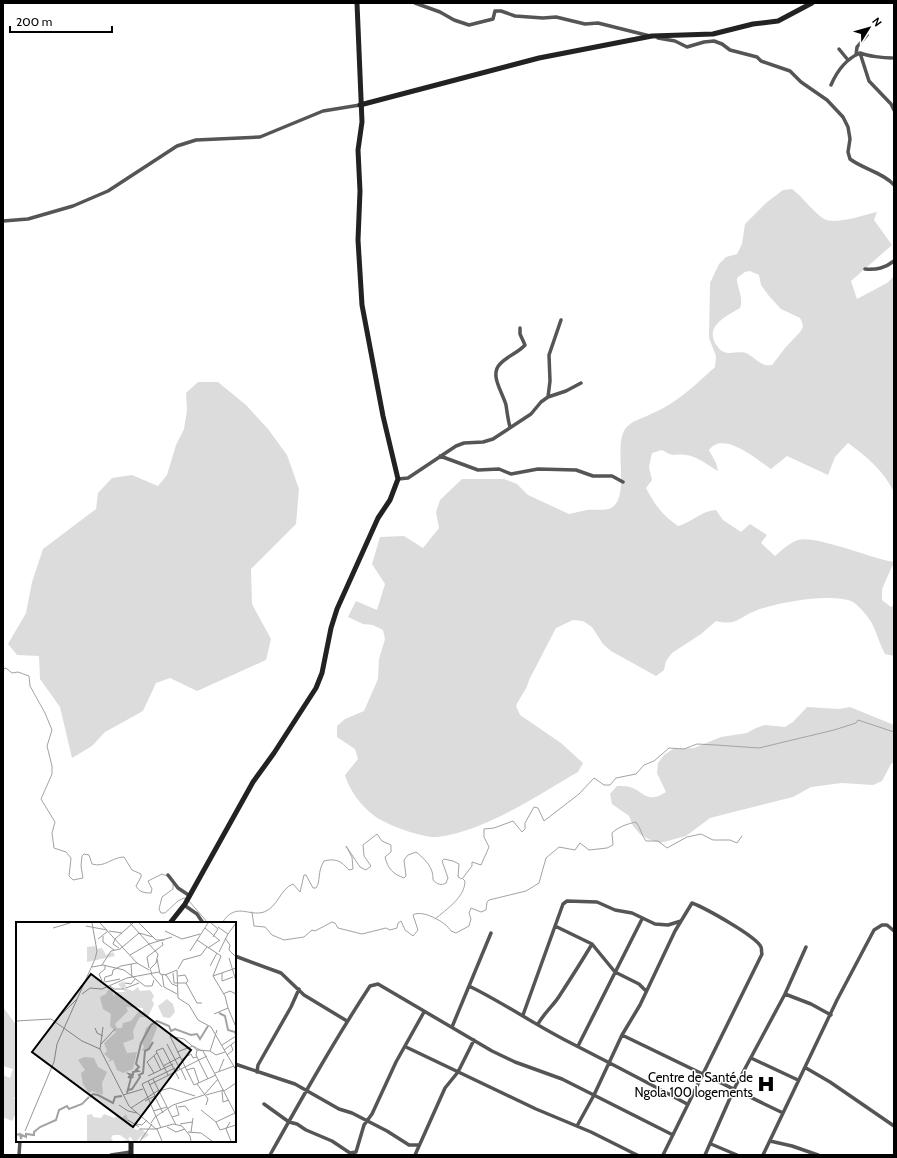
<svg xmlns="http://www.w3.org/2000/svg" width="897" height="1158" font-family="Cabin,sans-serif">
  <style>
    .green { fill: #dcdcdc; fill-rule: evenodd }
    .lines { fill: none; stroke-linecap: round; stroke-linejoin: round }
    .stream { stroke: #a3a3a3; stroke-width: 1 }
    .street { stroke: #555; stroke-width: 3.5 }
    .secondary { stroke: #222; stroke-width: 5 }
    .labels { text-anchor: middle; stroke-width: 3; stroke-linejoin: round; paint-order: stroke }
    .poi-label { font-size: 13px; fill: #000; stroke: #fff; text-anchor: end }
    .inset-river { fill: none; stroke: #a3a3a3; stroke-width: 2 }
    .inset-road { fill: none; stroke: #999; stroke-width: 1 }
    .view { fill: #000; fill-opacity: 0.15; stroke: #000; stroke-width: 2 }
    .inset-edge { fill: none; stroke: #000; stroke-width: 2 }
  </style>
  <rect width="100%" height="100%" fill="#fff"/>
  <path class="green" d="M792,189C803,197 815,214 824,219C836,225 864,215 877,212L874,220L892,245L851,281L857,299L887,283L894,276V492C883,470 867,457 848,443L835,457L828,475L787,456L771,469C757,460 724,430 709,450L716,463L718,471C709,466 697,456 686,455C673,453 675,458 662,450L652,453L649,467L652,480L646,488C655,505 663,516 678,526C692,522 701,511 716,510L723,520L741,532L750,524L767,535L761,543L775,556C782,550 789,543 798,540C816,535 872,559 894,562L882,589V600L891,607L894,605V656L885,654C878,641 876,627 867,616C863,611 856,603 851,601C831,593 776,602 755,611C738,618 737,626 716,621L701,634L672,653L666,661L664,670L656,676L611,651L603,644L592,627L583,621L573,620L556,628L529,680C527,690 520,696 516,706L520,715L561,743L583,763L578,772C538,795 484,832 437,837C426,838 395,828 385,822C367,814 350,793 345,775L358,759L355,749L337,737V726L345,719L364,711L378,679L379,659L385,639L383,630L373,625L363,624L348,617L356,601L377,610L385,584L372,564L380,537L404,536L423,548L439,528L436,512L440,500L462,479H504L517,484L528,495L569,514C575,513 581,511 587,510C594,509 605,511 611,508C631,497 613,448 625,429C631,421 643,418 651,414C676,404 695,385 715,367L716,356L709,338L710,283L719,264L726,257L737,254L742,244L745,224L766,203L783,190ZM750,271L759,275L761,285L769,296L781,309L800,318L802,322L803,327L800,332L785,348L772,365C761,367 757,359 748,354C740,350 731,355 724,352C719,350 718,347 715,343C706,325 727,316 740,308C744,297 737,289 737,278L745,272Z
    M198,382H218L246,405L268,429L287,455L299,489L296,524L251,569L252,604L271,639L266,660L197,691L170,678L156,683L143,711L105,732L92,746L72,758L60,707L40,679L39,656L17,655L8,644L26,613L32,582L43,549L96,509L98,493L112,478L132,475L158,486L167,475L176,445L184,429L187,410L186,393Z
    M807,707L839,709L850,707L894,725V762L891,764L882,781L873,785L842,783L811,787L793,797L710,818L686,836L660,843L648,839L640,834L633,826L629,816L612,804L610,794L617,786C621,786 627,786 630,787C646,793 647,804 666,792L657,773L658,763L664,755L673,749L694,748L721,737L747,733L756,728L765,725L785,727L793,722Z
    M3,1007L17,1026V1094L14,1098C20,1106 16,1113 12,1121L3,1117V1075L10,1078L13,1069L3,1066Z"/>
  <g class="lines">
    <path class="stream" d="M3,669L6,668L12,673L18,672L29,676L30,686L45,713L52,730L47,746L52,766V774L41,799L55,822L52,833L54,848L66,852L71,858L69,876L73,880L83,878L81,866L82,856L84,854L89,855L92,864C105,868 112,857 124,857L132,870L141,874V877L136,886C139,892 144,893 151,893L152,889L148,881L162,874L167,876
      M173,884V889L162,897L159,909L161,913H165L178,901L184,898L186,899
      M189,901L208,923
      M252,912L254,926L265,927L272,935L284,940L304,937L312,930L315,931L332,922L335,923L338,928L362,934L386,928L390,930L397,928L398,923L401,921L405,930L413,936L418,930L413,915C422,909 446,922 451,931L456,933L469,926L471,919L469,913L471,908L481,912L486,910L487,902L489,900L526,891L539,883L546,858L559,847L575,850L580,843L589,850L607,848L613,845L612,833C618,827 627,824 636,822C641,828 641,835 646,841H658L667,848L687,837L701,834L713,840H730L737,843L742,836
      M435,919C447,909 465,897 465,881L463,879
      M222,923C236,901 248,917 264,912C278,907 280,889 293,884L300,892L304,875H306L313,888H316C321,881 317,872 324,861C336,858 341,861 349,870L353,869L352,857L346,846L360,867L366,870L371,866L364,856L363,845L377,834L382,841L391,845V852L385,857C388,869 393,874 404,878L406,876L404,860L408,855L416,852C425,859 434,868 433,880C437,884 441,886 446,883L448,878L442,861L444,859L453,861L459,864L458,877L462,879L472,866V862L481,865L489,847L484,837V829L494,828L513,821L522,832L525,829V823L534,807L538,808L544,821L579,794L594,778L604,785H610L616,778L636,774L644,765L654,761L669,748L684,749L697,744L716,745L759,748L834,730L856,723L858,720L894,732"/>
    <path class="street" d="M415,3L440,12L454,20L469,25L493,19L495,11H501L515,16L543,18L556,17L585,24L598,23L650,36
      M658,38L675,41L687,47L704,42L714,41L722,44L730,50L757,57L761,61L790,71L801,82L827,100L843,117L848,127L850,139L848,152L850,159C863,169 884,173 894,185
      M839,49L848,60
      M860,53L869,81L891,104L894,110
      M856,55L857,47L867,35
      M831,85C837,71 846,59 860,53C868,56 883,58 892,58
      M3,221L28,219L73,206L108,191L177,146L196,140L260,137L323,111L360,105
      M865,269C877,270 885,268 894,261
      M548,397L550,381L549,355L561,320
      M510,427C508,420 507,412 506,405C503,393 489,375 500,364C507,356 518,353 525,345L520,334V328
      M440,456L478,470L499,469L511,474L538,469L576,470L593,476H612L623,482
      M398,479L408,478L456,446L464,443L483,442L493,439L531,414L541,402L548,397L566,391L581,383
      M168,875L178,888L190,896
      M184,905L197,914L203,923
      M555,926L592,944L615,972L639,984L646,991
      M235,956L281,973L304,995L347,1021
      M469,986C502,1002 532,1023 565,1040C606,1061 647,1082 687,1104
      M785,994L811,1004L831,1015
      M523,1015L563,904L567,901L597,902L615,910L632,913L655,924L668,925L681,921
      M538,1024C544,1013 554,1005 560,995C571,978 582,961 592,944
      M452,1027L491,933
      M622,1035L783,1113
      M578,1046L642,919
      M406,1047L536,1109L591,1132L637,1155
      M751,1058L798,1080
      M235,1064L295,1084L339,1109L352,1113L387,1131L409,1145H419
      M806,1068L830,1082L894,1126
      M257,1072L258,1065L291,1007L299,989
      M264,1104L289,1122L297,1124L306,1130L332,1141L350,1153L356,1152L364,1125L372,1114L396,1062L424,1012
      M577,1126L594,1095L622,1035L640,1005L675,931L692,903C705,908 756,936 761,947C762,949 761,952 762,954L663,1155
      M770,1141L792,1146L818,1155
      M711,1144L737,1155
      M19,1155L20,1141
      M111,1155L131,1152
      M270,1155C302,1098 334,1041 370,986L378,984L492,1051L515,1062L562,1079L673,1135
      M415,1155L445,1088L458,1072L474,1040
      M705,1155L734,1089L785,994L806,947
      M763,1155L837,1000L874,930L882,925H887L894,931"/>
    <path class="secondary" d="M360,105L539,58L652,36L713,34L753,24L778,21L812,3
      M170,923L185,904L253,782L274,753L316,688L322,673L331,628L337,609L378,518L390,500L398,479L383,416L362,305L358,240L360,191L358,150L362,122L357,3
      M131,1155V1141"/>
  </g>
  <defs>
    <g id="hospital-bare" transform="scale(1.38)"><path d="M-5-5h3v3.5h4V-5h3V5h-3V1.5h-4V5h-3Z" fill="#000" stroke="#fff" stroke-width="2.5" paint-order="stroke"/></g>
  </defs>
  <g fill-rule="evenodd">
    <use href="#hospital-bare" x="766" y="1084"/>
  </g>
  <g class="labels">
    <g class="poi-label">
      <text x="753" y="1082">Centre de Santé de<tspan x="753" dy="15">Ngola 100 logements</tspan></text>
    </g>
  </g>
  <g transform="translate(16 922)">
    <rect width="220" height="220" fill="#fff"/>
    <path d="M79,24L81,27L86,26L90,33L97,30L99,34L71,40V25ZM108,59L111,67L117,69L122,65L124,69L134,68L138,74L136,78L138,82L132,95H124L121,100L117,109L118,117L107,121L111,131L121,130L117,147L107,151L101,148L97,138L92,140L94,137L88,132L91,129L88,121L100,110L94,104L95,92L87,87L84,75L90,72L92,68L96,69L98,75L99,70H109L102,62ZM110,85L127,86V92L123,89L115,99L107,101L106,106H101L99,102L112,89ZM151,77L157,82L159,90L154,96L147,95L142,84ZM139,99L141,106L132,128L126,129L128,124L125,121L130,106ZM68,135L78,136L82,145L91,150L86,161L87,173L76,169L73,171L67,162L65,151L69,148L62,138ZM76,192L77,195L85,196L88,192L99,196L100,194L106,196L110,192L115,206L121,208L124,206L133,213L124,219L126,213L121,219H117L115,215L112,216L114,219H105L111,218L104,213H97L95,216L97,219H71V193Z" fill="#dcdcdc" fill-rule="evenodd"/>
    <path class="inset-river" d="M203,91L209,94L212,108L219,110L220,113M112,168L116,167L124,155L123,153L127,151L129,129L133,127L137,120M111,171L115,156L112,155H116L113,152L117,153V150L122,149L120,148L123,145L120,142L125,121L135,103L141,99L153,104L155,109L159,107L175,113L181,112L184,117L192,104M74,175L77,172L82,173L97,181L99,175L106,174M0,213L4,212L5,217L6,213L10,215V212L18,213V210L24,205L40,198L43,188L51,184L53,187L66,182L73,175"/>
    <path class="inset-road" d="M84,1L121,41M114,1L142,32L140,41L134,47L136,52M123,1L140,18H148M195,1L202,7L197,15M70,4L91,8M202,5L212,12L220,1M37,6L54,1M189,6L203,18M93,9L106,11M149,9L166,17L184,12M87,14V20L98,28M209,16L214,23L213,28L220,35M82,17L92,9M99,17L117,1M99,17L97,22L103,26M181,18L205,34L197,54L209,74L212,86L198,92M192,26L204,18M139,29L147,23L146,20M174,29L192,1M203,30L212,12M114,33L133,22L156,15M213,36L220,59M141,37L144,52L150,53L156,62L161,64M115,42L116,55M86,43L95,29L104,27L123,11L137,15M194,44L201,31M76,45L87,43L108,48L129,64H136L138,58M133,46L131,35L139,29M162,47L167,38L185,33L191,25M157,51L158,61H170L181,81H186M206,51V59L217,55M135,52L146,65M146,52L148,65L161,72M149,53L161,48L162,76L173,83L182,98L195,105L220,148M162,54L169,53L172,59L170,61M197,54L220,46M86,59L83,52L89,47V44M88,60L89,55L96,53L97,48L105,44L121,41L133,48M89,60L104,57M109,61L115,62L119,57M94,64L98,67H108M110,66L123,61M66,72L74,66L86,67L111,56L143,50M207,72L214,69L220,72M212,86L220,105M44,94L61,77M0,99L35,97L66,119L84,127L113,184L140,207L157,202L166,204L174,214L175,219M79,106L81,111L87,114M85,122L99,107M151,122L164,147M206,123L220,114M84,127L87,105M181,128L180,133L192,157M208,128L220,119M187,129L220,193M194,129L201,108M161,130L177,124L186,129M211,133L217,128L215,123M138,134L145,148M165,138L175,132L177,136L181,135M147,144L164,135M165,147L170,158M170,148L178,146L183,161M203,149L208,137M138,151L131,140L141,131M199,151L218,144M152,153L140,129L147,126L163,157M200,153L178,163L154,114L168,117L181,128L194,129L200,133L209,130M132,154L157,142M137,157L160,203M181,162L192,177L190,183M133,163L191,134M143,169L154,166L179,174M206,169L207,180L213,178M208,169L220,161M107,173L127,167M190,173L208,168M139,175L147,191M129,179L139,174L132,159M103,183L112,189L121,191M162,185L169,184L173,189M115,186L143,168M185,188L200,200M137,189L151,185M219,191L200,200L204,208L220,203M156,195L163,193L160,183M112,198L123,205M214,200L210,207L215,219M135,201L139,195L157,183L188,173L202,157M120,202L126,203L131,198M164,202L176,200M151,205L160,210L169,207M145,206L126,162L159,146M124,207H141L146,219M9,209L38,140L41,122L79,37L81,29L76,1M172,210L185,211L196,219M175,210L177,196M124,219L136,202"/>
    <path class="view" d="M75,52L175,128L117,205L16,130Z"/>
    <rect width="220" height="220" class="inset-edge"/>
  </g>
  <rect width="897" height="1158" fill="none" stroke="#000000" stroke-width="8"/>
  <g transform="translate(869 28) rotate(53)" stroke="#ffffff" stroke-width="3" paint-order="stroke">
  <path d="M0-3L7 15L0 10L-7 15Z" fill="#000000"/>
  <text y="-6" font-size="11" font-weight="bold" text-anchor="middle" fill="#000000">N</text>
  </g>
  <path d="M10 26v6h102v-6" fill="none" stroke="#000000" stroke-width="2"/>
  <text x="16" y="26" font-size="12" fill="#000000" stroke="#ffffff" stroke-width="3" paint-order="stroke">200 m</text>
</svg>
